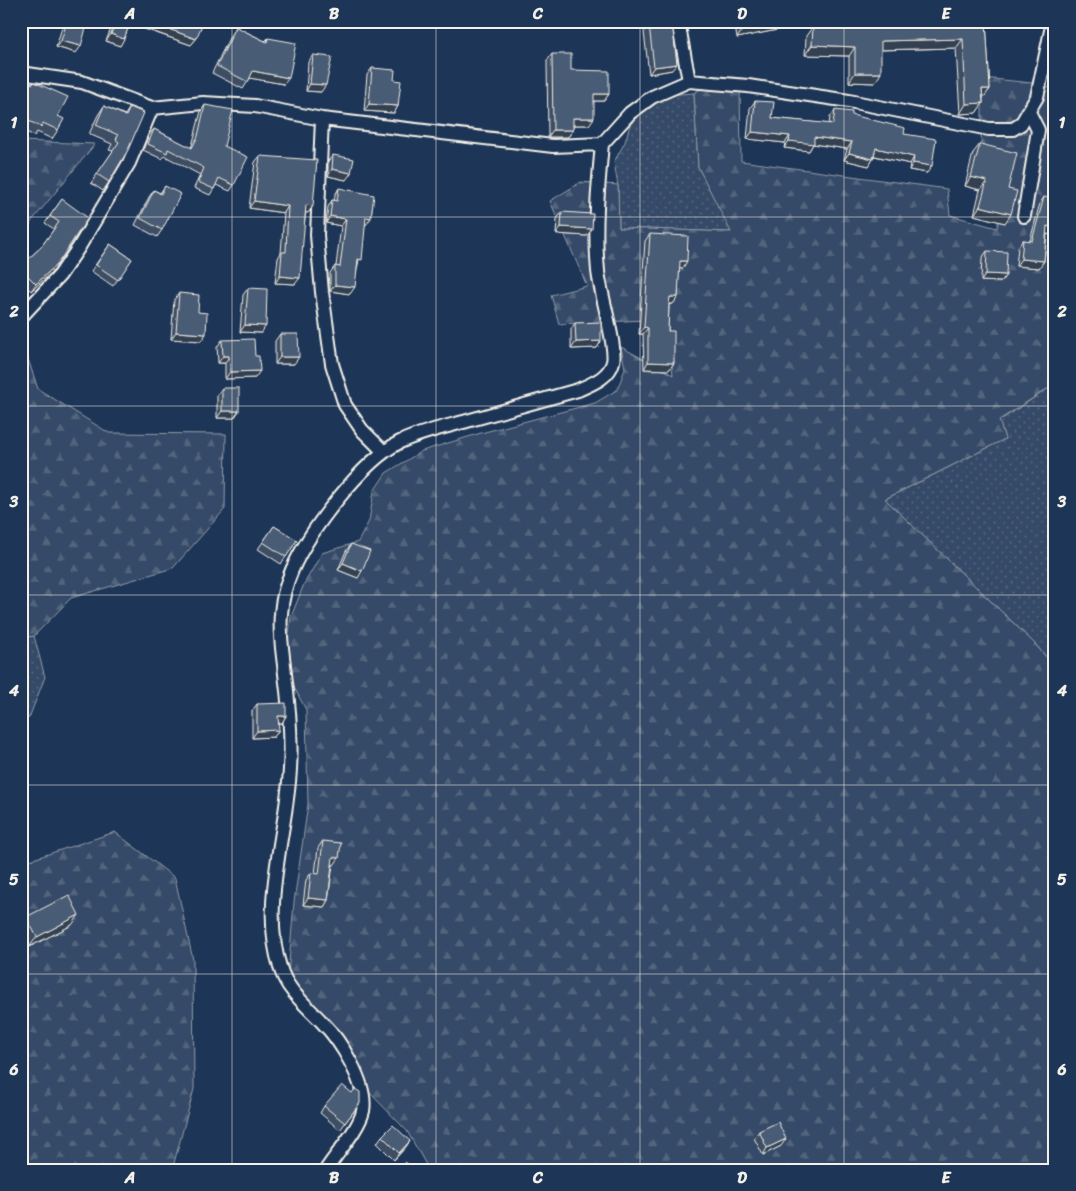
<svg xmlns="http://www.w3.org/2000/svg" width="1076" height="1191" font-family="Sriracha,sans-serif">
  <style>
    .green { fill: url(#green-dots); stroke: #949ea8 }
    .forest { fill: url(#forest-firs); stroke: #949ea8 }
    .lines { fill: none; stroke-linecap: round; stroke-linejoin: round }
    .street-casing { stroke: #f4f1e8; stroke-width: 16 }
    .street { stroke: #1d3557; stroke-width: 12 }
    .wall { fill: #3e4e64; stroke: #f4f1e8 }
    .shaded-wall { fill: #324051; stroke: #f4f1e8 }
    .building { fill: #485b74; stroke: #f4f1e8 }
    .grid { fill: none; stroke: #f4f1e8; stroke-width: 1; stroke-opacity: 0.55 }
    .neatline { fill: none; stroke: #f4f1e8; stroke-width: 2 }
    .grid-label { font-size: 16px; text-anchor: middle; font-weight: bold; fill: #f4f1e8 }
  </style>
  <defs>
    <pattern id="green-dots" width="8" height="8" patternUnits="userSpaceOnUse" patternTransform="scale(1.25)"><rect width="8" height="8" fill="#354a67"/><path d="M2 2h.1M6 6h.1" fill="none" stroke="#53657d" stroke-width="1.8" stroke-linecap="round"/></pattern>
    <pattern id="forest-firs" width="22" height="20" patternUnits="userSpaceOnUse" patternTransform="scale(1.25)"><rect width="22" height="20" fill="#354a67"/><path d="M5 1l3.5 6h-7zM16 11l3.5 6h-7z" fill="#53657d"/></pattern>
  </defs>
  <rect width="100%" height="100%" fill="#1d3557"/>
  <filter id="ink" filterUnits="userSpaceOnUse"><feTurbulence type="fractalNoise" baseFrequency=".02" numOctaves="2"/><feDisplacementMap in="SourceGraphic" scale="10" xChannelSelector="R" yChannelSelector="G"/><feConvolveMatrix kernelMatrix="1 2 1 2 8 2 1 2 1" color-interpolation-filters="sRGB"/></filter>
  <g filter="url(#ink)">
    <path class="green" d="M694,93L698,167L732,232L619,228L618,186L614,162L625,142L630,125L640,112L665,95Z
      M1055,384V667L1034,643L885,499L1005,439L999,421Z
      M34,636L45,677L29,718L21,722V638Z"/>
    <path class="forest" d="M983,78L1042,84L1055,91V384L999,420L1005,439L885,499L1034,643L1055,667V1170H429L407,1131L368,1091L288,976L294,902L308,804L306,710L295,689L286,659L291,617L304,584L322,553L358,542L369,521L374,491L386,473L422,451L481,433L595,403L617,390L625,369L621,347L673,375L667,319L559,324L551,295L587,286L550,201L581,182L618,185L619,228L731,232L698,167L694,93L709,84L740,86L741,161L947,189L950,215L997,228L1006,188L980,180Z
      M21,141L95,144L31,222L21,254Z
      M21,338L38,389L109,433L226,434L225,509L173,568L71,598L34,636L21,638Z
      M115,832L175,878L193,960L194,1089L174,1163L169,1170H21V863Z"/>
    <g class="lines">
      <g class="street-casing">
        <path id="street" d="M678,21L689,81
          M21,73L82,82L152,108L203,103L255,106L322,119L553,146L602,144L630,113L652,97L689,81L748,86L849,101L989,129H1013L1021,124L1037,97L1053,21
          M322,119L317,235L322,292L332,364L345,405L362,430L384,452
          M1024,216L1038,130L1029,112
          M21,317L60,275L79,247L129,163L152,108
          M326,1170C336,1154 359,1129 363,1111C368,1084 340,1040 322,1022C306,1005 287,991 280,967C260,906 287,831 290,769C292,737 289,705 285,674C283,654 279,634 281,614C282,599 286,584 292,570C309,531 362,461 400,442C421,432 445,427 467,421C504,411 541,400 578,390C591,384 609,378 613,362C617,347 600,292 598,271C594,229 598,187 602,144"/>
      </g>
      <use href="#street" class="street"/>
    </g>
    <path class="wall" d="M64,21H88L76,53L56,47Z
      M95,21H193L196,39L191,45L130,24L120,46L106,41L112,26Z
      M734,21H792L787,28L737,38Z
      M860,21H986L990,89L983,98V103L976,113L960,114L956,48L881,50L875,83L849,82V56L805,55L806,36L813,26L856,28V26Z
      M649,25L672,70L649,74L644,32Z
      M236,27L265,41L268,38L284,84L250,78L243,89L212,73L231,34Z
      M552,54L571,70L609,94L604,101H594L589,125H573V130L568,137H548L547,61Z
      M313,55L321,92L306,91L308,62Z
      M372,68L394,80L398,106L394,113L364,111L367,75Z
      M21,81L58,116V130L52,139L37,132L34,136L21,129Z
      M755,101L772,118L829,124L830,117L835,110L904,134L927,173L909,170L910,164L874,156L873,159L869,166L844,160L847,149L813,144L809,151L784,148L785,143L747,139L750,108Z
      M205,105L224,146L234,185L230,191L216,185L210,195L194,188L200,175L165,156L162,159L143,150L149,135L154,129L191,148L193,142L201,111Z
      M104,106L125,115L130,107L109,182L103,191L91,183L113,151L109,150L112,144L89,134L98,115Z
      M980,144L1008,189L1005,223L974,215L980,190L965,186L973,153Z
      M333,155L346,180L328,176V161Z
      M260,156L313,206L308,213L306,212L295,284L275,283L278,258L281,253L284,213L249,208L255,162Z
      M165,186L162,230L157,237L135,225L149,197L154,190L160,193Z
      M339,188L366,225L365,224L358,265L350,294L330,291V273L335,266H336L341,226L326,223L328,207L332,200L334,201L335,195Z
      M1044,197L1055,236L1047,234L1044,261L1039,268L1016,266L1018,247L1023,240L1030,241L1040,203Z
      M62,199L54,270L31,291L21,281V266L41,247L54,229L45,223Z
      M562,212L587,236L556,234L557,219Z
      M650,234L683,268H679L678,297L673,304H669L668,331L674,363L669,370L644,369L643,334H639L645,241Z
      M110,244L132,259L113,286L91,271Z
      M987,251L1006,275L1001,282L981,281L982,258Z
      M248,288L261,333L240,332L243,295Z
      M179,293L198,312L201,341L171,339L174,300Z
      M575,323L601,341L597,348L571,349V329Z
      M280,334L294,364H275V341Z
      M222,340L255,378L225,379V363H218L217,347Z
      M222,388L239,411L234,418H217V395Z
      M274,526L297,540L281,564L258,549Z
      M351,544L358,578L338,570L346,551Z
      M257,704L286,716L282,723H279L274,737L252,738V711Z
      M323,841L334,865H333L328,900L324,907L303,905L306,880L311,873L315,874L318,848Z
      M26,917L72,925L29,947L21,932V923Z
      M352,1093L360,1103L340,1130L320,1113L324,1106Z
      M759,1131L781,1146L763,1155L754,1138Z
      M382,1136L410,1141L405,1148L394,1160L377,1143Z"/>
    <path class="shaded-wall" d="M95,21H115L112,26Z
      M130,21H147L196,39L191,45L129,23Z
      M778,21H792L787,28L737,38L744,28Z
      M111,34L124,39L120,46L106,41Z
      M963,39L956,48L875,50L881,41Z
      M61,41L81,46L76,53L56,47Z
      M812,45L855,47L849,56L805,55Z
      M677,64L672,70L649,74L654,67Z
      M253,71L289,78L284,84L249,78Z
      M855,73H881L875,83L849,82Z
      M310,84L326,85L321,92L306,91Z
      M982,89H990L983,98Z
      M594,94H609L604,101H589Z
      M983,103L976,113L960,114L966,104Z
      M369,104L398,106L394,113L364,111Z
      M573,118H594L589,125H568Z
      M553,130H573L568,137H548Z
      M752,132L790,136L785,143L747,139Z
      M814,137L852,142L847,149L813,144L809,151L784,148L789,141Z
      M876,148L914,157L910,164L871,155Z
      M849,153L873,159L869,166L844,160Z
      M913,163L932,166L927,173L909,170Z
      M332,169L351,173L346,180L328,176Z
      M971,177L987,181L980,190L965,186Z
      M254,201L288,206L284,213L249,208Z
      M306,205L313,206L308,213L302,212Z
      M980,206L1011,214L1005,223L974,215Z
      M330,216L346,219L341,226L326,223Z
      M366,217L371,218L366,225L361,224Z
      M1047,226L1055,228V236L1043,233Z
      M561,227L592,229L587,236L556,234Z
      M1021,259L1044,261L1039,268L1016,266Z
      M680,261H687L683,268L675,267Z
      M58,263L54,270L31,291L36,284Z
      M986,274L1006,275L1001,282L981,281Z
      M280,276L300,278L295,284L275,283Z
      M335,285L355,287L350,294L330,291Z
      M670,297H678L673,304H665Z
      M245,325L266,326L261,333L240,332Z
      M644,327L648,328L643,334H639Z
      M176,332L206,334L201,341L171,339Z
      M601,341L597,348L571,349L576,342Z
      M223,356H229L225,363H218Z
      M280,357H299L294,364H275Z
      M648,362L674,363L669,370L644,369Z
      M260,371L255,378L225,379L230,372Z
      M222,411H239L234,418H217Z
      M343,563L362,571L358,578L338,570Z
      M278,716H286L282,723H273Z
      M279,730L274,737L252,738L257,731Z
      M333,857L339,858L334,865L329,864Z
      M308,898L328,900L324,907L303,905Z
      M79,915L72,925L29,947L37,937Z
      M786,1139L781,1146L763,1155L767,1148Z
      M410,1141L405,1148L394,1160L399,1153Z"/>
    <path class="building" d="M67,21H88L81,46L61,41Z
      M116,21H131L124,39L111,34Z
      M147,21H193L202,25L196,39Z
      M743,21H778L744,28Z
      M863,21H986L990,89H982L983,103L966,104L963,39L881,41V73H855V47L812,45L813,26L863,28Z
      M672,23L677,64L654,67L649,25Z
      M236,27L267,42L268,38L296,43L289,78L253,71L248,82L217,66Z
      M552,54H571V70L609,71V94H594V118H573V130H553Z
      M313,55L332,57L326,85L310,84Z
      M372,68L395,70L394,80L401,81L398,106L369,104Z
      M21,81L33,84L34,82L68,97L58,116L64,119L58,130L43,123L41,127L21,117Z
      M755,101L774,102L772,118L833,124L835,110L852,112V115L905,128L904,134L936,139L932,166L913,163L914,157L876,148L873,159L849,153L852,142L814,137V144L789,141L790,136L752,132Z
      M205,105L233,110L224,146L248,157L234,185L219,178L214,189L198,182L204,168L168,149L167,153L148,144L154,129L192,148L198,136Z
      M104,106L126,116L130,107L144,113L128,150L109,182L97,174L119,142L116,140L118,135L96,125Z
      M980,144L1017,153L1008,189L1017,191L1011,214L980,206L987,181L971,177Z
      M333,155L354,159L351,173L332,169Z
      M260,156L317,160L313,206L306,205L300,278L280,276L282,252H286L288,206L254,201Z
      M165,186L181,194L162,230L140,218L154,190L161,194Z
      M339,188L374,195L371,218L366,217L362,260L358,259L355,287L335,285V266L340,267L346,219L330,216L332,200L337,201Z
      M1044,197L1055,199V228L1047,226L1044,261L1021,259L1023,240L1032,241Z
      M62,199L88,218L58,263L36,284L21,269V266L41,247L59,222L50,216Z
      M562,212L593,214L592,229L561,227Z
      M650,234L688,236L687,261H680L678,297H670L669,304L668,331H674V363L648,362V328L644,327Z
      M110,244L132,259L118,280L96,265Z
      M987,251L1007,252L1006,275L986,274Z
      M248,288L267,289L266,326L245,325Z
      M179,293L199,295L198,312L207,313L206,334L176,332Z
      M601,322V341L576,342L575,323Z
      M280,334H298L299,357H280Z
      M254,339L255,356H259L260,371L230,372L229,356H223L222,340Z
      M222,388H239V411H222Z
      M274,526L297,540L286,557L263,542Z
      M351,544L370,551L362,571L343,563Z
      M286,703V716H278L279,730L257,731V704Z
      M323,841L341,843L339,858L333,857L328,900L308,898L311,873L319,874Z
      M69,895L79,915L37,937L26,917Z
      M342,1085L352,1093L355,1089L360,1092V1103L345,1123L324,1106Z
      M778,1122L786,1139L767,1148L759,1131Z
      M393,1125L410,1141L399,1153L382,1136Z
      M405,1162L416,1170H399Z"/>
  </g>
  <path class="grid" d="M232,21V1170M436,21V1170M640,21V1170M844,21V1170M21,217H1055M21,406H1055M21,595H1055M21,785H1055M21,974H1055"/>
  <rect width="1076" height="1191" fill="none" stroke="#1d3557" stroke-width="55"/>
  <rect x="28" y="28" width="1020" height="1136" class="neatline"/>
  <g class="grid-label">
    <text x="130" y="19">A</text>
    <text x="334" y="19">B</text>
    <text x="538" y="19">C</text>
    <text x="742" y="19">D</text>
    <text x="946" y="19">E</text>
    <text x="14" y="128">1</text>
    <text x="1062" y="128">1</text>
    <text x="14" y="317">2</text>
    <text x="1062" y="317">2</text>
    <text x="14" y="507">3</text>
    <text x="1062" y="507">3</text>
    <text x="14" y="696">4</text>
    <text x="1062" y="696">4</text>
    <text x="14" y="885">5</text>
    <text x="1062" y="885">5</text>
    <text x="14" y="1075">6</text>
    <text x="1062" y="1075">6</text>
    <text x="130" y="1183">A</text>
    <text x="334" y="1183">B</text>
    <text x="538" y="1183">C</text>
    <text x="742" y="1183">D</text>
    <text x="946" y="1183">E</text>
  </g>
</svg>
